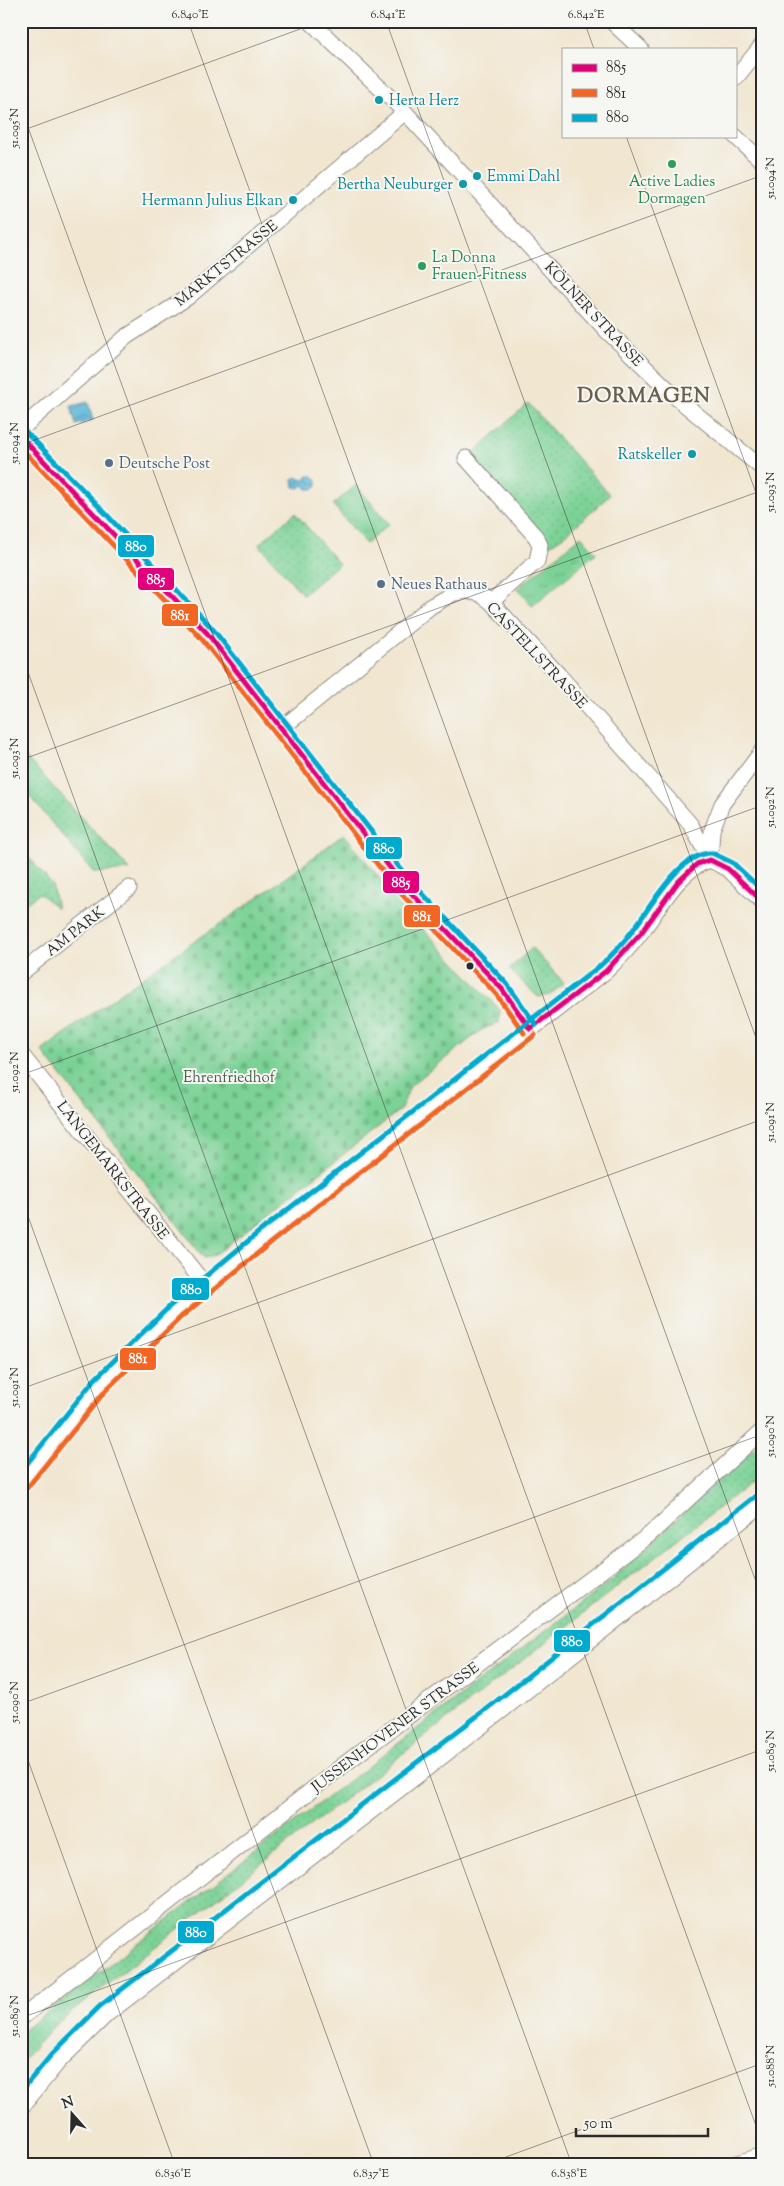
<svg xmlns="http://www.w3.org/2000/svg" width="784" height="2186" font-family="'Sorts Mill Goudy',serif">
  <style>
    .grass { fill: url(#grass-dots); stroke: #547e60 }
    .cemetery { fill: url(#cemetery-stones); stroke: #547e60 }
    .park { fill: url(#park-tufts); stroke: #547e60 }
    .water { fill: url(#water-waves); stroke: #437082 }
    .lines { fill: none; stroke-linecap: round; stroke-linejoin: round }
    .street-casing { stroke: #8e887e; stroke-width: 17 }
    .secondary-casing { stroke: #8e887e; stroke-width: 23 }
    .street { stroke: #fff; stroke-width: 15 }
    .secondary { stroke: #fff; stroke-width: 21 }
    .bus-1-casing { stroke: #f6f6f2; stroke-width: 9 }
    .bus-2-casing { stroke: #f6f6f2; stroke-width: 9 }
    .bus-3-casing { stroke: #f6f6f2; stroke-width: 9 }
    .bus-1 { stroke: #e3007b; stroke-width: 5 }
    .bus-2 { stroke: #f26522; stroke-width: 5 }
    .bus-3 { stroke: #00a9ce; stroke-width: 5 }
    .ticks { fill: none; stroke: #2b2b2b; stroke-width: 1; stroke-opacity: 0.45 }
    .culture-dot { fill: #0f9aa8; stroke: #f6f6f2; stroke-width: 2 }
    .leisure-dot { fill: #2e9e5b; stroke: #f6f6f2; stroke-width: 2 }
    .service-dot { fill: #5c6f8a; stroke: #f6f6f2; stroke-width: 2 }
    .bus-dot { fill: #2b2b2b; stroke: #f6f6f2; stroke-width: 2 }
    .labels { text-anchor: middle; stroke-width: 4; stroke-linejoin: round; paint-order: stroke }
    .culture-label { font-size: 15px; fill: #0d838f; stroke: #f6f6f2; text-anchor: end }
    .leisure-label { font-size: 15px; fill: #27864d; stroke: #f6f6f2 }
    .street-label { font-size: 15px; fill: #2b2b2b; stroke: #f6f6f2 }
    .service-label { font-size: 15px; fill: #4e5e75; stroke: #f6f6f2; text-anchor: start }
    .park-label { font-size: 15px; fill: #435d4b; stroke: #f6f6f2 }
    .district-label { font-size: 20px; font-weight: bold; letter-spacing: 1px; fill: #6a5e4e; stroke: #f6f6f2 }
    .line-badge { stroke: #f6f6f2; stroke-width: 2 }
    .badge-label { font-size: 14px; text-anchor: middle; font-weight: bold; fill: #fff }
    .neatline { fill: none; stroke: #2b2b2b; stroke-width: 2 }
    .ticks-label { font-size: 12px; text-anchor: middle; fill: #2b2b2b }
  </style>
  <defs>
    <pattern id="grass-dots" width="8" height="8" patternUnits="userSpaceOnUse" patternTransform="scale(1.25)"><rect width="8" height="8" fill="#7cd296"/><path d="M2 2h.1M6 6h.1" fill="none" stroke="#6bb481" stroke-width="1.8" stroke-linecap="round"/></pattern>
    <pattern id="cemetery-stones" width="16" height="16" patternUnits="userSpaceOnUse" patternTransform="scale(1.25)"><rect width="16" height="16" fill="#7cd296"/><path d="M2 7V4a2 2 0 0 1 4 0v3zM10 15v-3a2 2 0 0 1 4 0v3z" fill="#6bb481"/></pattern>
    <pattern id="park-tufts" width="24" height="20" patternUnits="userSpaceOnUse" patternTransform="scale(1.25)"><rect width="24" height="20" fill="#7cd296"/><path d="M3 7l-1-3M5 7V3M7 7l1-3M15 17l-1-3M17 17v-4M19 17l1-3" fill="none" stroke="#6bb481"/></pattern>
    <pattern id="water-waves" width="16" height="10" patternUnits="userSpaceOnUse" patternTransform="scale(1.25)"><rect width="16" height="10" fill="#5bb6d9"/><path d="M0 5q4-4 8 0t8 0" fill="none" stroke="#4b94b0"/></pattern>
  </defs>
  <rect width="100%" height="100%" fill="#f6f6f2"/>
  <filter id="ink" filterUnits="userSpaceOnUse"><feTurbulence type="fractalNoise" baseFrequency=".02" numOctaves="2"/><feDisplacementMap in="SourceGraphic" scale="10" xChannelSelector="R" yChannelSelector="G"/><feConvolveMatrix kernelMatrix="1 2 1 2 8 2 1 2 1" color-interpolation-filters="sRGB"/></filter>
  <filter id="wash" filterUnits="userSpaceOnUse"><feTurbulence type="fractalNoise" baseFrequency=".0096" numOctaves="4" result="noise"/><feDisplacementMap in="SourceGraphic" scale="20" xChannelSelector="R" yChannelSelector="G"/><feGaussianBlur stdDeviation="1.12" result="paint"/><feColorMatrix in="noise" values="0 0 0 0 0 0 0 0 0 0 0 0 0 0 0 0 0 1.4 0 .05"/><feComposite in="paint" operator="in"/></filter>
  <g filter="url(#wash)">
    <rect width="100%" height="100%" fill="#f1e6d0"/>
    <path class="grass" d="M528,403L610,495L565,535L547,547L468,458Z
      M295,513L339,564L303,595L259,544Z
      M21,752L130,870L94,873L21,786Z
      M21,848L52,885L57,908L39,893L21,908Z
      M532,948L564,983L550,995L538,997L509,969Z
      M763,1440V1473L55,2025L21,2062V2032L609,1582Z"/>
    <path class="cemetery" d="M344,834L406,911L500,1010L499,1023L483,1029L410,1086L401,1109L215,1255L204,1258L42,1051C140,975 246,910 344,834Z"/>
    <path class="park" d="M356,485L389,524L366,544L333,505Z
      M581,536L596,553L532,606L518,588Z"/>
    <path class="water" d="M88,402L93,420L76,425L71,406Z
      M308,476H313L317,480V486L313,489H307L303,485L300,488L294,487L293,480L296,477L303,480Z"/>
  </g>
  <g filter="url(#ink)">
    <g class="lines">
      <g class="street-casing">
        <path id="street" d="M310,21L405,112L606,330L678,399L763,469
          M611,21L641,49
          M735,79L763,44
          M735,136L763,162
          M21,429L126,337L188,297L405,112
          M21,437L87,504L207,633L401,882L502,989L530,1029
          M466,458L536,537L540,545L537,561L491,602
          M281,729L431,606L454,593L465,591L480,594L491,602L559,675L691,825L710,860
          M710,860L712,830L722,804L763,750
          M710,860L728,869L763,902
          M21,973L129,888
          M21,1054L206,1286
          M21,1483L100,1385L176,1311L264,1238L606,971C619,959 631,946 642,931C661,906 679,869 710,860
          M21,2018L346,1763L649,1535L763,1430
          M731,2165L763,2155"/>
      </g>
      <g class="secondary-casing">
        <path id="secondary" d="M21,2103L56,2060L105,2012L499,1709L763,1500"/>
      </g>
      <use href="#street" class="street"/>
      <use href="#secondary" class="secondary"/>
      <g class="bus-1-casing">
        <path id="bus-1" d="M21,437L207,633L401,882L502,989L530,1029
          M710,860L728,869L763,902
          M530,1029L606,971L641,933L678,882L697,864L710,860"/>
      </g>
      <g class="bus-2-casing">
        <path id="bus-2" d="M21,448L201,638L395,887L496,994L524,1033
          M27,1488L106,1390L181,1317L269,1244L535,1035"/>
      </g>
      <g class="bus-3-casing">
        <path id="bus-3" d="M26,432L92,499L212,628L407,877L507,984L536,1025
          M21,1471L94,1380L171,1305L259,1232L601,965C612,955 623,944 632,931C650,909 679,852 712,853L733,863L763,891
          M21,2091L51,2055L100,2006L494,1703L758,1494"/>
      </g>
      <use href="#bus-1" class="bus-1"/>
      <use href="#bus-2" class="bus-2"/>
      <use href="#bus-3" class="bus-3"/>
    </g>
  </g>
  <path class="ticks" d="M188,21L763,1601M386,21L763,1057M584,21L594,49M21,108L763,2145M21,131L322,21M626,136L763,512M21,445L763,175M21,653L572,2165M21,760L763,490M21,1075L763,805M21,1197L374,2165M21,1389L763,1119M21,1704L763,1434M21,1741L175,2165M21,2018L763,1749M484,2165L763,2063"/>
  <g class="culture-dot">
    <circle cx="379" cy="100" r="5"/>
    <circle cx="477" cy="176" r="5"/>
    <circle cx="463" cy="184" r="5"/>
    <circle cx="293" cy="200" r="5"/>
    <circle cx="692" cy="454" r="5"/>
  </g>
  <g class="leisure-dot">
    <circle cx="672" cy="164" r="5"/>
    <circle cx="422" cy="266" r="5"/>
  </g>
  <g class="service-dot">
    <circle cx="109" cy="463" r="5"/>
    <circle cx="381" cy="584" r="5"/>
  </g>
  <circle class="bus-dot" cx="470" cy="966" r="4.5"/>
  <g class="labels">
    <g class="culture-label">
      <text x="389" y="105" text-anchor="start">Herta Herz</text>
      <text x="487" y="181" text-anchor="start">Emmi Dahl</text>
      <text x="453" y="189">Bertha Neuburger</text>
      <text x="283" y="205">Hermann Julius Elkan</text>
      <text x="682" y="459">Ratskeller</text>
    </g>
    <g class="leisure-label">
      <text x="672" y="186">Active Ladies<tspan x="672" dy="17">Dormagen</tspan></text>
      <text x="432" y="262" text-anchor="start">La Donna<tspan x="432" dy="17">Frauen-Fitness</tspan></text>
    </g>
    <g class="street-label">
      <text transform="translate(226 263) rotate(-39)" y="5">MARKTSTRASSE</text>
      <text transform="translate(594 314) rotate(47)" y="5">KÖLNER STRASSE</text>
      <text transform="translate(537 655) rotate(47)" y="5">CASTELLSTRASSE</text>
      <text transform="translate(75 931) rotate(-38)" y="5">AM PARK</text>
      <text transform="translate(113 1170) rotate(52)" y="5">LANGEMARKSTRASSE</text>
      <text transform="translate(395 1727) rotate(-37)" y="5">JUSSENHOVENER STRASSE</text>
    </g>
    <g class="service-label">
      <text x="119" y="468">Deutsche Post</text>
      <text x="391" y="589">Neues Rathaus</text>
    </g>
    <g class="park-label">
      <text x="229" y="1082">Ehrenfriedhof</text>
    </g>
    <g class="district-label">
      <text x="644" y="402">DORMAGEN</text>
    </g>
  </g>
  <g class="line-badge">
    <rect x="117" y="534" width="38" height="24" rx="5" fill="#00a9ce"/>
    <rect x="137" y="567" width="38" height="24" rx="5" fill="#e3007b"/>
    <rect x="161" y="603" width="38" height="24" rx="5" fill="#f26522"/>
    <rect x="365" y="836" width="38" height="24" rx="5" fill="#00a9ce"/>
    <rect x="382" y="870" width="38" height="24" rx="5" fill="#e3007b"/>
    <rect x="403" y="904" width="38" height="24" rx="5" fill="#f26522"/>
    <rect x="171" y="1277" width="39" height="24" rx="5" fill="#00a9ce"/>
    <rect x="119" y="1347" width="38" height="24" rx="5" fill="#f26522"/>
    <rect x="553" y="1629" width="38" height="24" rx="5" fill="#00a9ce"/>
    <rect x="177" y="1920" width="38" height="24" rx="5" fill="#00a9ce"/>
  </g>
  <g class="badge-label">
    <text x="136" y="551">880</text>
    <text x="156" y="584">885</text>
    <text x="180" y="620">881</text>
    <text x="384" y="853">880</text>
    <text x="401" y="887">885</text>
    <text x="422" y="921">881</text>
    <text x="191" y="1294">880</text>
    <text x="138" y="1363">881</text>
    <text x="572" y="1646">880</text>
    <text x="196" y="1937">880</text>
  </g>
  <rect width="784" height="2186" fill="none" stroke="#f6f6f2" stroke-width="55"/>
  <rect x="562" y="48" width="175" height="90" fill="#f6f6f2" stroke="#a5a5a2"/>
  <rect x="572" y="64" width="25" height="8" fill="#e3007b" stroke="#a5a5a2"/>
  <text x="606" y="72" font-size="15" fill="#2b2b2b">885</text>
  <rect x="572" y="89" width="25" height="8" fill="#f26522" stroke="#a5a5a2"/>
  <text x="606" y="98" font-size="15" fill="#2b2b2b">881</text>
  <rect x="572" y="114" width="25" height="8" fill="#00a9ce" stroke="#a5a5a2"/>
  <text x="606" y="122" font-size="15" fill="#2b2b2b">880</text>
  <g transform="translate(72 2114) rotate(340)" stroke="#f6f6f2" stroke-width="4" paint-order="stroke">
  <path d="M0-4L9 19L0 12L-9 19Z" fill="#2b2b2b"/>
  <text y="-8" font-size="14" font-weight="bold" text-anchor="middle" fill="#2b2b2b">N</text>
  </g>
  <path d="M576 2128v8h132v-8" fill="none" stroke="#2b2b2b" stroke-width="2.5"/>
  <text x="584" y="2128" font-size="15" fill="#2b2b2b" stroke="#f6f6f2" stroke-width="4" paint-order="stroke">50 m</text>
  <rect x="28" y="28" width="728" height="2130" class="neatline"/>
  <g class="ticks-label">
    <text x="190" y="18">6.840°E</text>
    <text x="388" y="18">6.841°E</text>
    <text x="586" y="18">6.842°E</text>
    <text transform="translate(14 128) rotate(-90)" y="4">51.095°N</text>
    <text transform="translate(770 178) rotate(-90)" y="4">51.094°N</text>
    <text transform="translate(14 443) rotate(-90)" y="4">51.094°N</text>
    <text transform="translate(770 492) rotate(-90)" y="4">51.093°N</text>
    <text transform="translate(14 758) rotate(-90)" y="4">51.093°N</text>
    <text transform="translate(770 807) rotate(-90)" y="4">51.092°N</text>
    <text transform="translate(14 1072) rotate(-90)" y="4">51.092°N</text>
    <text transform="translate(770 1122) rotate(-90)" y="4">51.091°N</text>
    <text transform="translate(14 1387) rotate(-90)" y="4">51.091°N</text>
    <text transform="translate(770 1436) rotate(-90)" y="4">51.090°N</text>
    <text transform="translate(14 1702) rotate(-90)" y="4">51.090°N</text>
    <text transform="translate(770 1751) rotate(-90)" y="4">51.089°N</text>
    <text transform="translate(14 2016) rotate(-90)" y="4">51.089°N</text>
    <text transform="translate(770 2066) rotate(-90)" y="4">51.088°N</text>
    <text x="173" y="2177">6.836°E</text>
    <text x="371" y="2177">6.837°E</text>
    <text x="569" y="2177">6.838°E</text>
  </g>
</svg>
